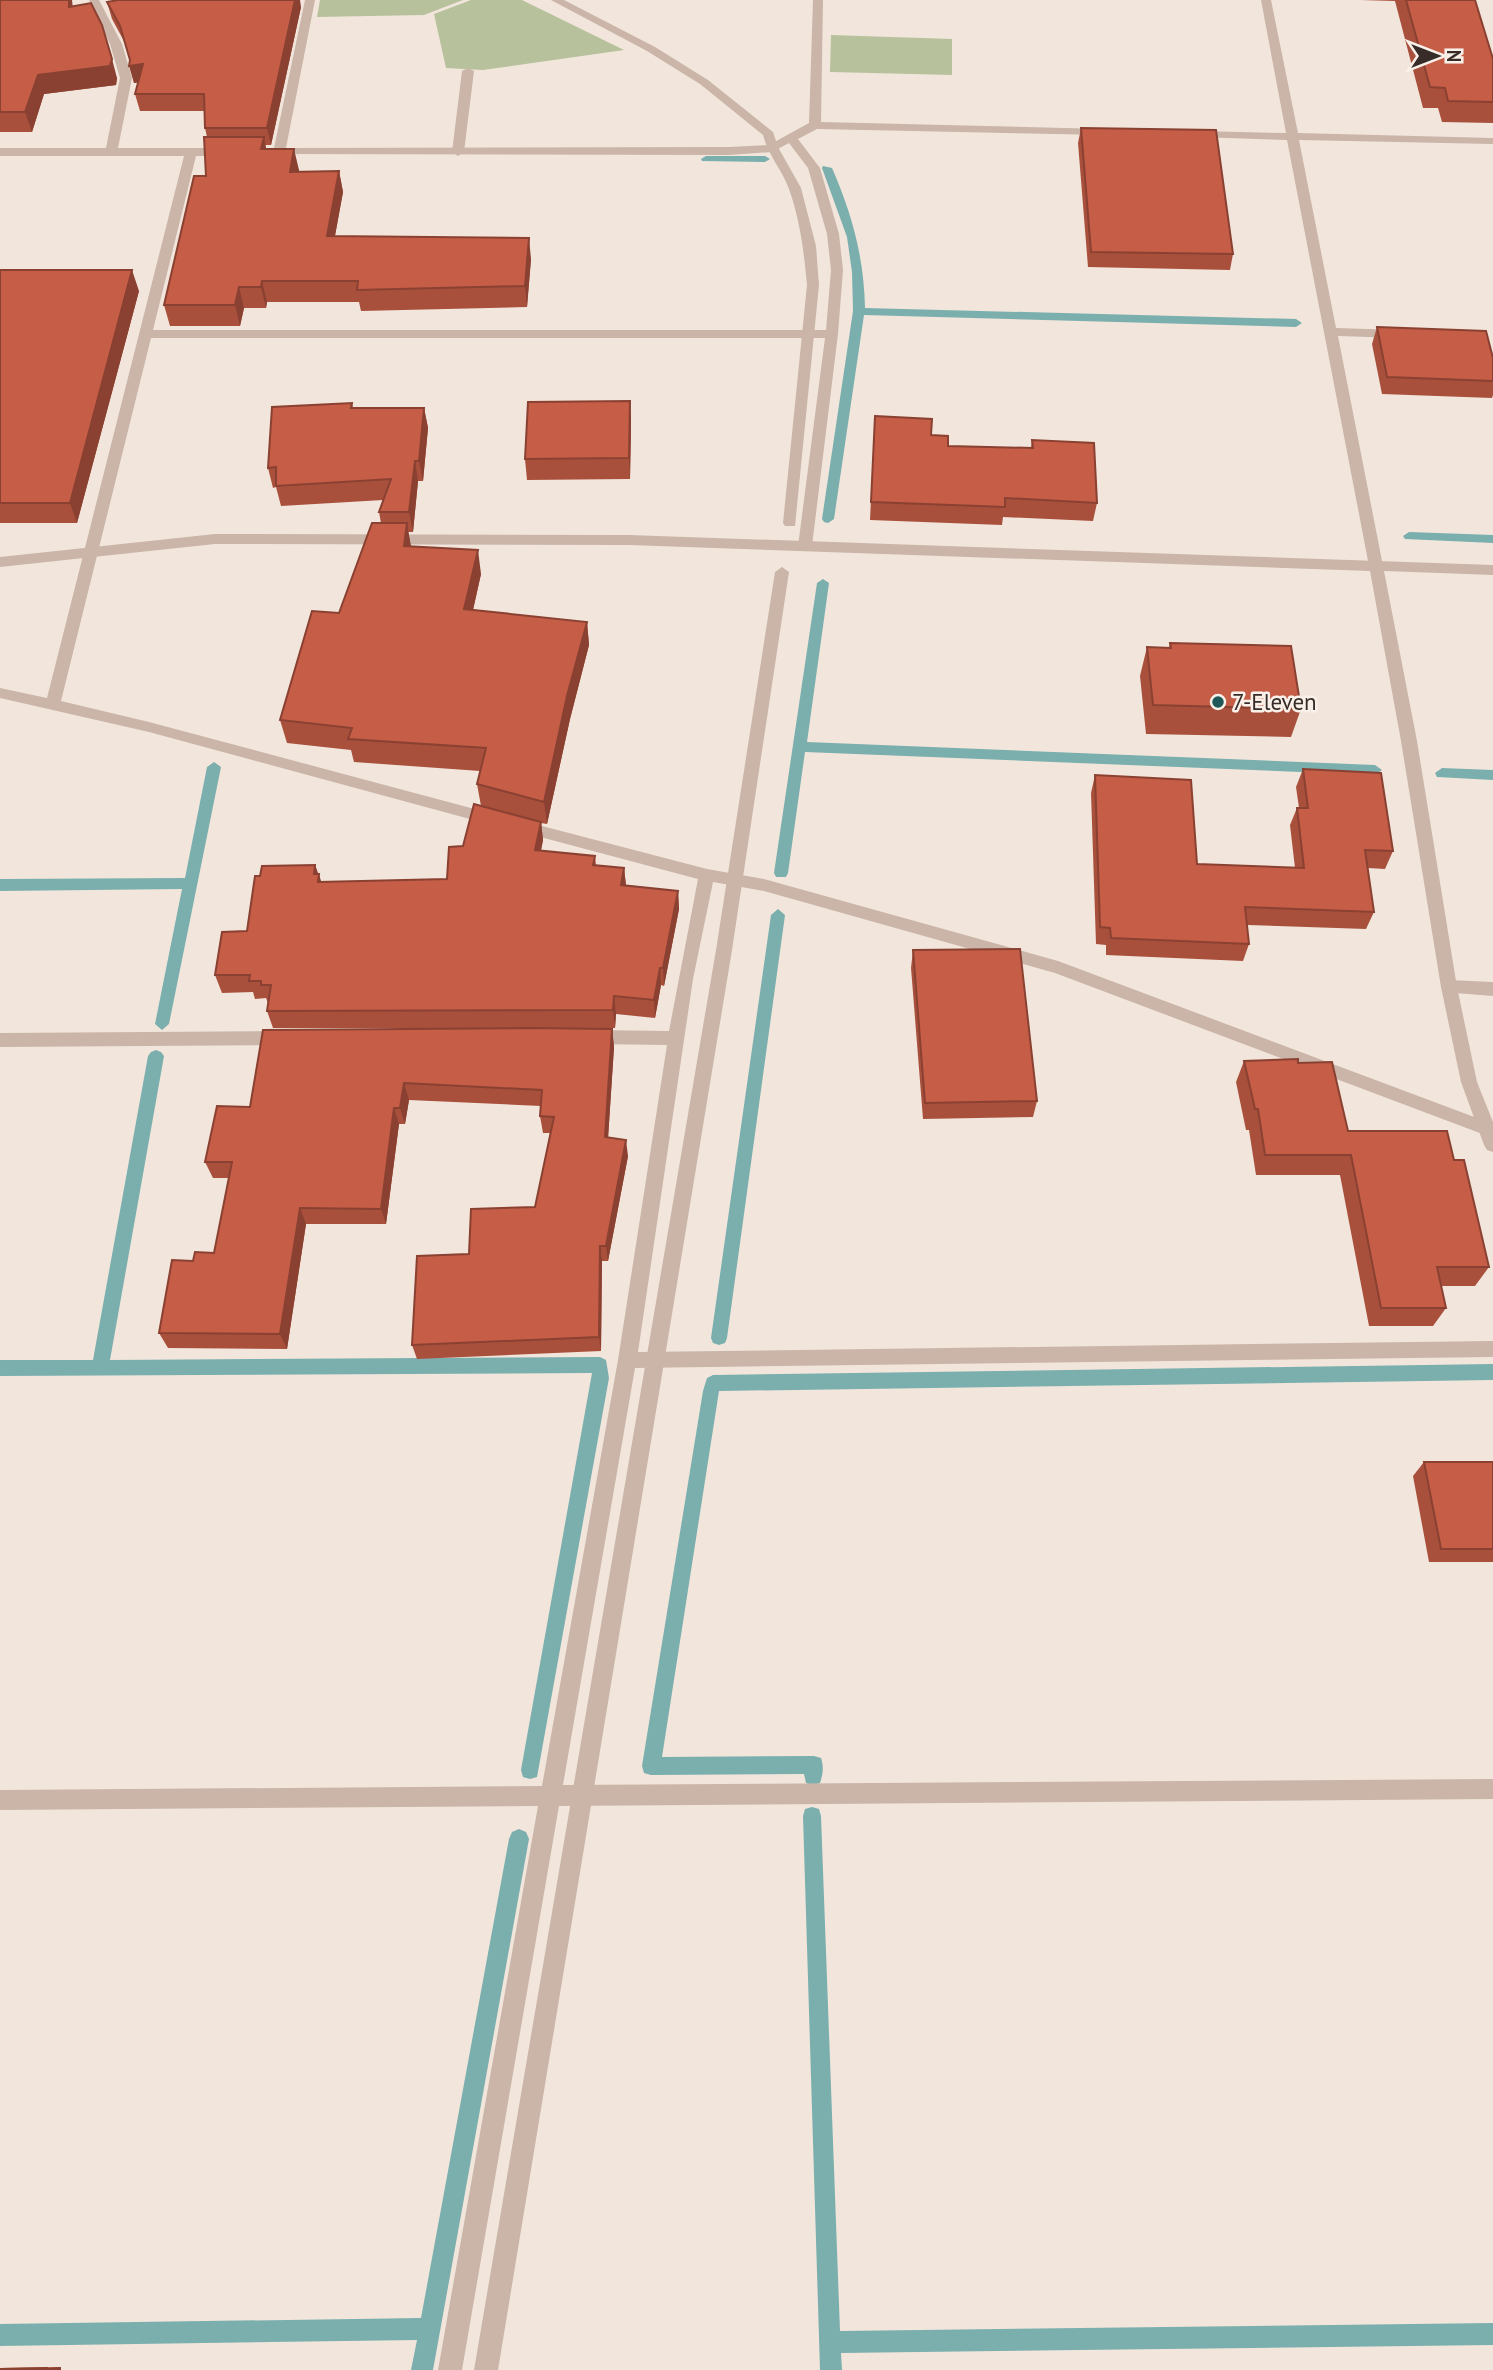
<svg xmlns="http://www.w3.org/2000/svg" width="1493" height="2370" font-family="'PT Sans',sans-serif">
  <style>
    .green { fill: #b7c19c }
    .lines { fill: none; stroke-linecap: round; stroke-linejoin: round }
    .stream { fill: #7bafae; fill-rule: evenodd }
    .service { fill: #cab5a8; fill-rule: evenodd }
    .pedestrian { fill: #cab5a8; fill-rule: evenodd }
    .minor { fill: #cab5a8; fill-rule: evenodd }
    .tertiary { fill: #cab5a8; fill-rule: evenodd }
    .wall { fill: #a9503d }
    .shaded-wall { fill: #8a4132 }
    .building { fill: #c55d47; stroke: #8a4132; stroke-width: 2 }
    .poi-dot { fill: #1e5858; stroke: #f9f1e9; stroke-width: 2.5 }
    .labels { text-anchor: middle; stroke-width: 5; stroke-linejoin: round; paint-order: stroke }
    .poi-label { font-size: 23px; fill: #372c28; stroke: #f9f1e9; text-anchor: start }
  </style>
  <rect width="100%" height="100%" fill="#f2e6dc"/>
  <path class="green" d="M320,0H463L424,15L317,17Z
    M471,0H522L624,50L483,70L446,68L434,14Z
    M831,35L952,39V75L830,72Z"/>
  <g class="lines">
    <path class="stream" d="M706,156H765L770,159L765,162L702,161L701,159Z
      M823,166L832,168C852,214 864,257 865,308L1296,319L1302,323L1296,327L864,315L834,519L828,523L824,522L822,519L853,311L852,272L847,237L822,168Z
      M1409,532L1493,535V543L1405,539L1403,536Z
      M823,579L829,583L807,742L1375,765L1382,770L1375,775L805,752L788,873L786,877H776L774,873L817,583Z
      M214,762L221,767L169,1024L162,1030L155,1024L182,889L0,891V879L185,878L207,767Z
      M1442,768L1493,770V780L1437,777L1435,773Z
      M778,909L785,915L727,1338L725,1343L719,1345L713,1343L711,1338L771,915Z
      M156,1050L161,1052L164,1056L110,1360L600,1357L606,1360L609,1378L537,1777L530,1779L523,1777L521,1770L592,1373L0,1376V1360H93L148,1056L151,1052Z
      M1493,1364V1380L719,1391L662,1757L814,1756L821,1758C824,1767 823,1774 820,1783L813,1785L806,1783L804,1774L651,1775L644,1773L642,1766L703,1391L707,1378L713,1375Z
      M812,1807L819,1809L821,1816L840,2331L1493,2323V2345L841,2353L842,2370H820L803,1816L805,1809Z
      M519,1829L526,1832L529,1839L433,2370H411L417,2340L0,2346V2324L421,2318L509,1839L512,1832Z"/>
    <path class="service" d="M468,68L474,71L464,152L458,156L452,152L462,71Z"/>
    <path class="pedestrian" d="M551,0H564L655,47L708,80L773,132L778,147L801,188L816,246L819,285L795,526H785L783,523L807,285C804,252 800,220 789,189C782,170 768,155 763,135L700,84L647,51Z
      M782,567L789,572L732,950L498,2370H474L716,950L775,572Z"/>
    <path class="minor" d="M89,0H99L122,44L132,78L118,148H229L235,152L229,156H196L153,330H826L831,270L827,234L808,168L789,143L772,152L729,155L267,154V150L274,148L305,0H315L286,148L729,147L769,145L809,123L813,0H823L821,122L1105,129L1111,132L1105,135L817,129L798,139L820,168L839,234L843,270L838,334L812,546L805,551L798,546L825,338H151L61,701L149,722L497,815L500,819L492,825L149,732L0,698V688L47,698L184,156H0V148H106L120,78L110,44Z
      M1261,0H1271L1298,133L1493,138V144L1299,140L1336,328L1399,330L1405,334L1399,338L1338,336L1383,566L1376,571L1369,566L1287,140L1196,137L1190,134L1196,131L1286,133Z
      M519,820L707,869L764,879L1058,961L1493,1124V1138L1055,973L764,891L713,882L693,979L638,1352L1493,1341V1357L635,1368L563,1785L1493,1779V1799L559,1806L462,2370H438L538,1806L0,1810V1790L542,1786L618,1360L667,1045L591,1044L585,1042L583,1037L585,1032L591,1030L669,1031L698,879L514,830L511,826Z
      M1449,980L1493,982V996L1443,992L1441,987L1443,982Z
      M283,1031L289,1033L291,1038L289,1043L283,1045L0,1047V1033Z"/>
    <path class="tertiary" d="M215,534L629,535L1493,565V575L1384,571L1417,741L1457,987L1477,1082L1493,1122V1152L1487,1150L1484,1145L1461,1082L1441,987L1401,741L1370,571L629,545L215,544L0,567V557Z"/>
  </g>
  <path class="wall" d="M0,0L73,6L117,78L116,85L44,94L32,132H0Z
    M1360,0H1475L1493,59V123L1442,122L1438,108H1423L1395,1Z
    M107,2L301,7L271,145H265L266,149L299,170L298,172L339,171L343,192L335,236L531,259L527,307L361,311L359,302H267L266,308H244L240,326H170L164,305L206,176L207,137L205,128V111H140L135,94L138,82L134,83L130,61L125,43L112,19Z
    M1081,128L1233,254L1230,270L1088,267L1078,143Z
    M0,270L139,291L77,523H0Z
    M1377,327L1493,358V395L1492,398L1382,394L1372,344Z
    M630,401L631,422L630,479L527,480L525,459Z
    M352,403L353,408H424L428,428L423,481H418L413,532H408L411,546L481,574L473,610L587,622L589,645L570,719L547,824L541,823L543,840L541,851L595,856L596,865L624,868L626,885L678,891L679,909L664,986L661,985L655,1018L616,1014L615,1028H273L267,1011L268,1003L266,998L255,999L253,992L222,993L215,975L247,931L260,876L315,865L321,882L447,879L463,846L481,806L477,784L480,771L354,762L351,750L287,743L280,720L339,613L381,523L379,512L383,500L281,506L276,487L273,488L268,468Z
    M875,416L931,435L948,446L1031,448L1032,440L1097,503L1093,521L1003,517L1002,525L870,520Z
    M1170,643L1301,709L1291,737L1146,734L1140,676L1147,647L1169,648Z
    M1303,769L1393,851L1385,869L1368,868L1374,912L1366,929L1247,925L1249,944L1243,961L1106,955V945L1096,944L1091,793L1095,775L1197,864L1295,868L1290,825L1297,808H1299L1296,787Z
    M913,950L1037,1101L1033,1117L923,1119L911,968Z
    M612,1029L614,1047L608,1138L628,1156L608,1261H602L601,1351L417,1359L412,1345L469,1254L535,1207L550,1133H543L540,1116L541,1106L409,1100L405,1124H399L386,1224H306L287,1349L168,1348L159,1333L193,1261L214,1253L229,1178H213L205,1162L250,1107Z
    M1244,1061L1298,1063L1348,1131L1454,1160L1489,1267L1475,1286H1441L1446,1308L1433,1326H1369L1340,1175H1256L1249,1130H1246L1236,1082Z
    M1424,1462H1493V1562H1429L1413,1476Z
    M61,2367V2370H0V2368Z"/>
  <path class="shaded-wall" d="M69,0H72L75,27L69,7Z
    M295,0H300L301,7L271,145L267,128Z
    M112,59L117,78L116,85L44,94L32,132L25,112L38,75Z
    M143,64L148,81L134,83L129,66Z
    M264,137L268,158L261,149Z
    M294,149L299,170L294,193L290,172Z
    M339,171L343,192L331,257L327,236Z
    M529,238L531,259L527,307L525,286Z
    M132,270L139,291L77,523L70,503Z
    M262,281L267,302L266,308L261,287Z
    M239,287L244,308L240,326L235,305Z
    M630,401L631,422L630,479L629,458Z
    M424,408L428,428L423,481L419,461Z
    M415,461L418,481L413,532L409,512Z
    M407,523L411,547L404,546Z
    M478,550L481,574L468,632L464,609Z
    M587,622L589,645L570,719L547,824L544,802L567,696Z
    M541,822L543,840L537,869L535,850Z
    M315,865L319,876V874L324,892L314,874Z
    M624,868L626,886L621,885Z
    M678,891L679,909L664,986L663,968Z
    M660,968L661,985L655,1018L654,1000Z
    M614,996L616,1014L615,1028L613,1010Z
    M612,1029L614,1047L607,1154L605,1137Z
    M404,1083L409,1100L405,1124L400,1108Z
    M394,1108L399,1124L386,1224L381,1209Z
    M626,1140L628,1156L608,1261L606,1246Z
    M300,1208L306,1224L287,1349L280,1334Z
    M600,1246L602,1261L601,1351L599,1337Z
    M61,2367V2370H47V2368Z"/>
  <path class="building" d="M0,0H69V7L91,3L102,25L112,59L110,66L38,75L25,112H0Z
    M118,0H295L267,128H205L204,94H135L143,64L129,66L130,60L120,26L107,2Z
    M1406,0H1475L1493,59V102L1448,101L1445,88L1430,87Z
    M1081,128L1216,130L1233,254L1091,252Z
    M204,137H264L261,149H294L290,172L339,171L327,236L529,238L525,286L357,290L358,281H262L261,287H239L235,305H164L194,176H206Z
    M0,270H132L70,503H0Z
    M1377,327L1486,331L1493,358V381L1387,377Z
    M630,401L629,458L525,459L528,402Z
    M352,403L351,408H424L419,461H415L409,512H379L391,479L276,486V467L268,468L272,407Z
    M875,416L932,419L931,435L948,436V446L1033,448L1032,440L1094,443L1097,503L1005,498V507L871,502Z
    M372,523H407L404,546L478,550L464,609L587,622L567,696L544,802L477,784L486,748L348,739L352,728L280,720L312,611L339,613Z
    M1170,643L1291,646L1301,709L1153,705L1147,647L1171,648Z
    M1303,769L1381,773L1393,851L1365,850L1374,912L1245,907L1249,944L1111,938L1110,928L1100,927L1095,775L1191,780L1197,864L1304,868L1297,808H1308Z
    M474,804L541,822L535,850L595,856L593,865L624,868L621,885L678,891L663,968H660L654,1000L614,996L613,1010L267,1011L271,985H261V981H249L250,975H215L222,932L247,931L255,876H260L262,866L315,865L314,874H319L318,882L447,879L449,847L463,846Z
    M1020,949L1037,1101L925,1103L913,950Z
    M530,1028L612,1029L605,1137L626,1140L606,1246H600L599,1337L412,1345L417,1256L469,1254L471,1209L535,1207L554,1117L540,1116L542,1090L404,1083L400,1108H394L381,1209L300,1208L280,1334L159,1333L172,1260L193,1261L195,1252L214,1253L232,1162H205L217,1106L250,1107L263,1030Z
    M1298,1059V1063L1332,1062L1348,1131H1447L1454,1160H1464L1489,1267H1437L1446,1308H1381L1351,1155H1265L1258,1109H1255L1244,1061Z
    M1424,1462H1493V1549H1441Z
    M47,2368V2370H0V2369Z"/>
  <circle class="poi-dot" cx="1218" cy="702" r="7"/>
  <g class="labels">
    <g class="poi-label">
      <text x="1232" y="710">7-Eleven</text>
    </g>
  </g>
  <g transform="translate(1437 56) rotate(90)" stroke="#f9f1e9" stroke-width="5" paint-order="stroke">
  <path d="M0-5L12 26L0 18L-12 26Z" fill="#372c28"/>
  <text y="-10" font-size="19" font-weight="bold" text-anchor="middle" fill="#372c28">N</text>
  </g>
</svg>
